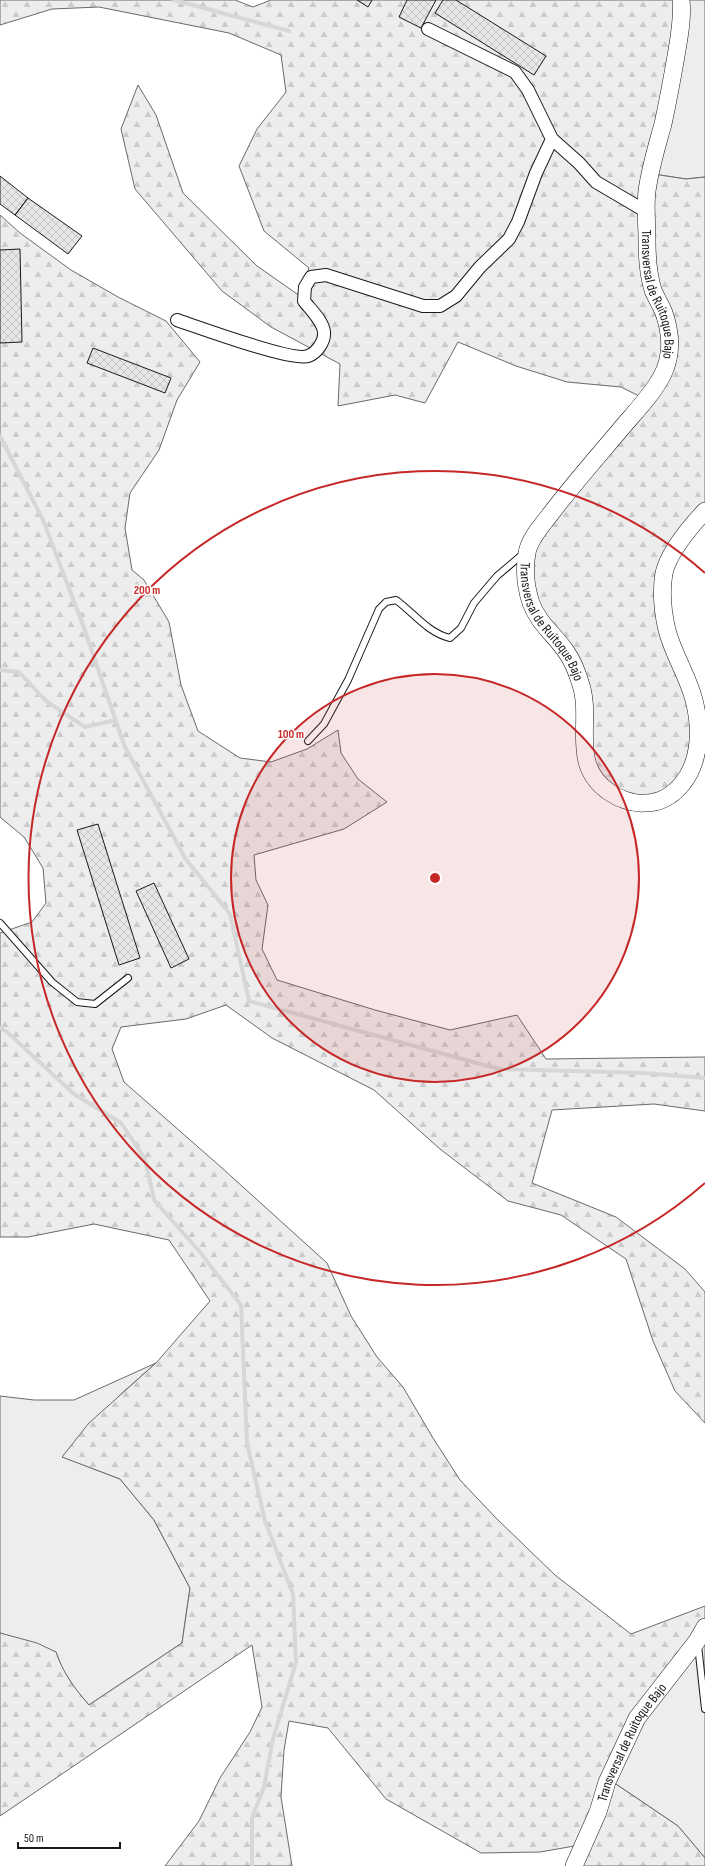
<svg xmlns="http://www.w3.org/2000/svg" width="705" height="1866" font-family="'Sofia Sans Condensed',sans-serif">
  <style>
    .built { fill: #ededed; stroke: #6a6a6a }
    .forest { fill: url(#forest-firs); stroke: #6a6a6a }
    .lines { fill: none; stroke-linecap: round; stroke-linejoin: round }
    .stream { stroke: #d7d7d7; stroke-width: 4 }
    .building { fill: url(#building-cross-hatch); stroke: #1a1a1a }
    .lane-casing { stroke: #1a1a1a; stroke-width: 8 }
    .street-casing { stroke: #1a1a1a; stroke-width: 14 }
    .secondary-casing { stroke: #1a1a1a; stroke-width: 18 }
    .lane { stroke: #fff; stroke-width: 6 }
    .street { stroke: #fff; stroke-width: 12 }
    .secondary { stroke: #fff; stroke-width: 17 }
    .ring { fill: none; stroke: #c62828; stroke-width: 2 }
    .labels { text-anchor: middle; stroke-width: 3; stroke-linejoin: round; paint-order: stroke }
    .street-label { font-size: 14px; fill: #1a1a1a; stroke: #fff }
    .centre { fill: #c62828; stroke: #fff; stroke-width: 2 }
    .ring-label { font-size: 12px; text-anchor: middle; font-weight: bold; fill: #c62828; stroke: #fff; stroke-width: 3; stroke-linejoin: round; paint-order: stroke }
  </style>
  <defs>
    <pattern id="forest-firs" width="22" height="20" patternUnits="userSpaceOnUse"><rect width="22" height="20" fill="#ededed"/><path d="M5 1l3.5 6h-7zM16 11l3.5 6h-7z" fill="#cbcbcb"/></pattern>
    <pattern id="building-cross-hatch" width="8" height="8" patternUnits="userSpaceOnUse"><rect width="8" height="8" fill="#e6e6e6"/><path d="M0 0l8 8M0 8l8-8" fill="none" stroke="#c5c5c5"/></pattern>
  </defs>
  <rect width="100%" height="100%" fill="#fff"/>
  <path class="built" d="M684,0H705V177L686,179L653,174Z
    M156,1363L121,1394L63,1457L120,1479L154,1520L190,1588L182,1643L89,1705L76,1690L62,1668L56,1652L0,1633V1396L34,1400H74Z
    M705,1628V1858L678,1826L610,1780L625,1746Z"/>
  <path class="forest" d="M0,0H235L253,7L271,0H684L653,174L686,179L705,177V513L679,546L666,596L701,726L679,790L632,800L595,773L588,708L535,604L531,548L647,400L621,387L567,382L516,366L458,342L425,403L395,395L338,406L340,364L271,327L222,291L135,189L121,129L138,85L156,115L183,193L257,266L300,296L309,268L264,231L239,166L257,129L286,92L281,55L229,33L99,7L52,9L0,25Z
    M0,215L20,233L71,270L118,297L166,321L200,362L177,400L159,450L130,493L125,528L132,570L144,580L169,622L181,685L198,731L240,758L271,762L307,749L338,730L341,753L358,779L387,802L344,829L254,855L256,880L268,905L262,949L277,980L375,1010L450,1030L517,1015L546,1059L705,1057V1111L654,1104L552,1110L532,1183L616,1217L685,1269L705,1292V1423L675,1391L653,1341L626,1259L561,1215L508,1201L440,1149L374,1090L272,1038L226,1005L186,1019L121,1027L112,1049L124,1082L222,1168L327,1263L351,1316L377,1357L403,1387L433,1438L460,1480L496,1518L555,1575L631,1634L705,1606V1627L640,1717L610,1780L678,1826L705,1858V1866H576L586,1844L540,1852L481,1853L386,1799L328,1728L289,1721L284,1750L281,1797L292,1866H165L199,1821L220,1778L250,1732L262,1707L252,1645L0,1816V1633L37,1643L56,1652C63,1673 75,1689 89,1705L182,1643L190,1588L154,1520L120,1479L62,1457L89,1423L156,1363L210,1301L169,1240L94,1224L28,1237H0V933L32,922L46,903L43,868L24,837L0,817Z"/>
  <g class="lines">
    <path class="stream" d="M174,0L289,31
      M0,436L43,520L83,625L124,745L185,858L230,914L249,1001L499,1069L644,1073L705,1078
      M0,670L19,672L46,701L85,727L116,720
      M0,1028L7,1032L74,1094L121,1123L145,1159L154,1200L199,1251L241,1305L247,1443L265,1521L293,1594L296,1662L273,1739L264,1787L252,1818V1866"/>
  </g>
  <path class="building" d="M357,0H372L368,7Z
    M407,0H436L421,28L399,17Z
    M443,0H456L546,56L534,75L435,13Z
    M0,176L28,198L15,215L0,204Z
    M28,198L82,236L68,254L15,215Z
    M20,249L22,342L0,343V250Z
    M93,348L171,378L165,393L87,363Z
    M98,824L140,958L119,965L77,830Z
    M154,883L189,959L171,968L136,891Z"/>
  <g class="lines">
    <g class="lane-casing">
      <path id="lane" d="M308,741L324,724L348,680L379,609L386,602L396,600C414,613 428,633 450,638L461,628L474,603L497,576L524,553
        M0,923L52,982L77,1002L95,1004L128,978
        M698,1645L705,1709"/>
    </g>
    <g class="street-casing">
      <path id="street" d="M428,29L515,72L528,90L552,139
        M177,320C198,327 293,362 308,356C317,353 325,341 324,332C323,321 310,309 304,301L305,287L311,277L326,275L423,306H440L456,296L480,267L509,239L518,222L536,173L552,139L579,163L596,182L647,212"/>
    </g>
    <g class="secondary-casing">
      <g id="secondary">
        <path id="s1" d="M681,0C683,18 679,38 676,56C672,79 668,101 663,124C657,146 650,168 647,191C645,207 647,224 647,241C647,258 648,274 653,290C656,298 661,305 664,313C671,333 672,355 663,374C654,392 638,409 625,424C600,454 573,484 549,516C541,526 529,540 527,553C524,569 526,588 531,603C538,623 556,636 567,653C573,662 577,672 580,682C594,721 568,763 609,792C619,799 633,804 645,803C660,803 673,795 682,784C701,761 701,727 694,700C688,676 673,654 667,630C663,613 661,591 664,573C669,552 690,527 705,511"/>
        <path id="s2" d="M574,1866L598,1812L607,1782L637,1718L697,1641L705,1627"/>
      </g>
    </g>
    <use href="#lane" class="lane"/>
    <use href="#street" class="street"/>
    <use href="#secondary" class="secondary"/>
  </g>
  <circle cx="435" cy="878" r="204" fill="#c62828" fill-opacity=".12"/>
  <g class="ring">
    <circle cx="435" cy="878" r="204"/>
    <path d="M705 1183A407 407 0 1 1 705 573"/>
  </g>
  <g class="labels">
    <g class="street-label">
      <text dy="5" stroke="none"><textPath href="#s1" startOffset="300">Transversal de Ruitoque Bajo</textPath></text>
      <text dy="5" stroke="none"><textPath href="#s1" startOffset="684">Transversal de Ruitoque Bajo</textPath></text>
      <text dy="5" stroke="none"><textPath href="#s2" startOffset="137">Transversal de Ruitoque Bajo</textPath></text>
    </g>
  </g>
  <circle cx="435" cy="878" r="6" class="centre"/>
  <g class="ring-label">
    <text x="147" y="594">200 m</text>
    <text x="291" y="738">100 m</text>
  </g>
  <path d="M18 1842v6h102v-6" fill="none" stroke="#1a1a1a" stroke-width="2"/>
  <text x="24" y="1842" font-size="12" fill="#1a1a1a" stroke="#ffffff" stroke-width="3" paint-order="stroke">50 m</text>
</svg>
